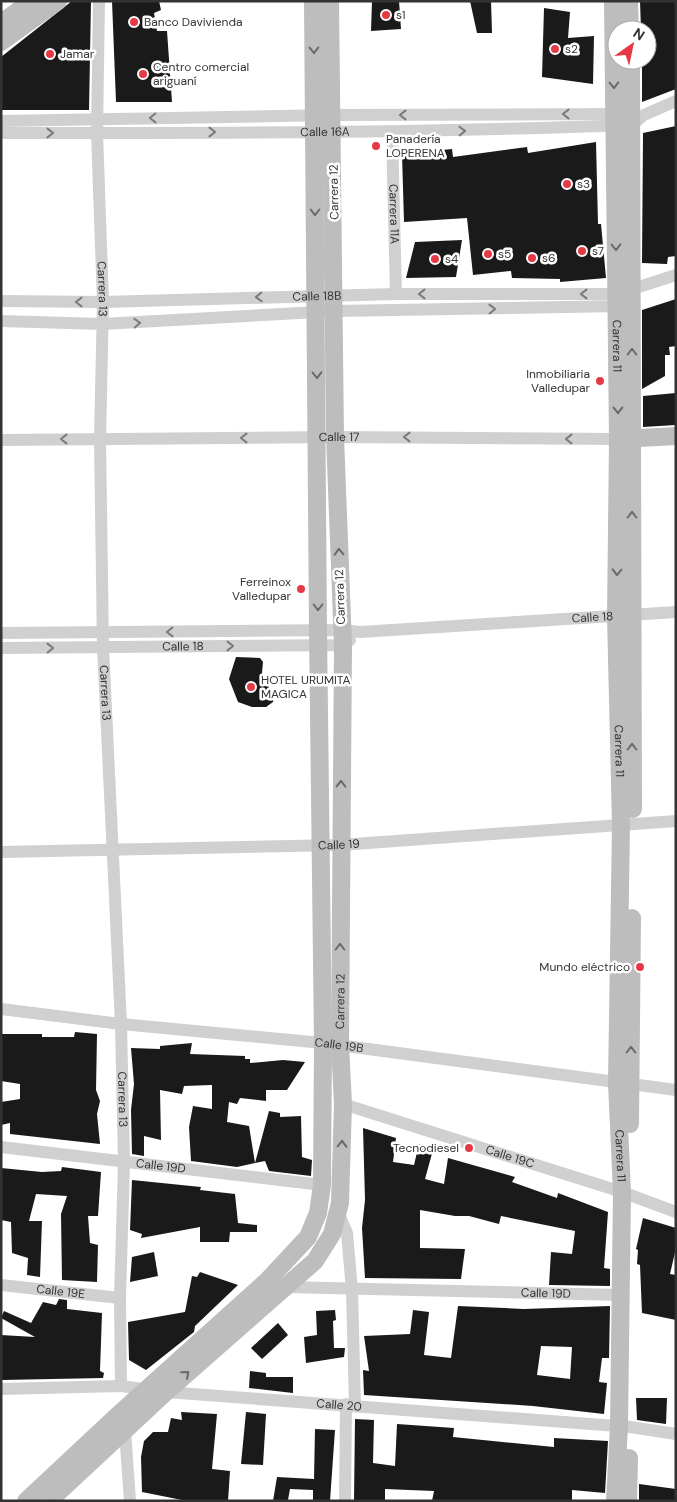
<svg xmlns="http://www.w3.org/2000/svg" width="677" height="1502" font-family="'DM Sans',sans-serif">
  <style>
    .building { fill: #1a1a1a; fill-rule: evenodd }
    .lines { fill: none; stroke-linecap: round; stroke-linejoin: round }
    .street { stroke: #d0d0d0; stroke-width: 12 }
    .secondary { stroke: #bdbdbd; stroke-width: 18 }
    .oneway { stroke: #6a6a6a }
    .oneway2 { stroke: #7a7a7a }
    .poi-dot { fill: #e63946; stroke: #fff; stroke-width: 2 }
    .labels { text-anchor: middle; stroke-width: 5; stroke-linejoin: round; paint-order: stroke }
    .poi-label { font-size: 12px; fill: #333; stroke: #fff; text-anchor: start }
    .street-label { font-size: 12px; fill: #333; stroke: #fff }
  </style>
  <rect width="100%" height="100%" fill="#fff"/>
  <path class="building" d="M72,1H91L89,110H1V57Z
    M112,1H159L161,10L154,13L157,31H167L172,102H116Z
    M372,1H399L401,29L371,31Z
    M470,1H491L492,33H477Z
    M640,1H676V89L642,102V60H647V30H641Z
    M544,8L570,12L568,38L594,36L593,84L542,77Z
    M676,126V256L668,257L667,264L642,263L643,133Z
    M596,142L598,224H601L606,278L560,282V279L512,278L511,271L473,275L467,218L404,222L402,154L452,149L453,157L527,147L528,153Z
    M462,240L456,277L406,278L415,242Z
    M676,299V346L669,347L670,355H665V376L642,389V310Z
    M676,393V425L643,427V396Z
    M236,657L260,658L263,662L262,673L274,698L273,702L266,707H252L238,702L229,679Z
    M75,1032L97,1034L96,1090L100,1101L97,1114L100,1144L10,1134V1123L1,1125V1102L20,1099V1084L1,1081V1034H42V1037H74Z
    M192,1043L190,1054L245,1056V1059H250V1063L283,1060L305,1062L287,1090H266V1101L240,1098L237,1104L229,1102L227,1122L249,1126L255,1163L237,1167L191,1161L189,1127L193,1106L212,1109V1085L184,1086L182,1094L160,1090L161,1140L144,1136V1156L132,1154L131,1110L134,1084L131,1048L160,1049V1046Z
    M269,1111L280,1113V1117L301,1116L302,1157L312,1160L311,1176L269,1171L265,1161L255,1163Z
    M363,1128L396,1138L393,1162L414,1165L419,1144L433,1150L425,1179L444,1184L448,1158L515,1177L512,1182L557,1198L558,1193L608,1212L604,1268L610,1269V1286L549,1285L551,1252L572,1254L575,1231L501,1216L499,1224L469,1216H455L420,1210V1248L465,1249L461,1279L365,1278L362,1228L365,1200Z
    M62,1167L101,1172L98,1216H88L90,1243L98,1245L97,1282L62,1280L61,1214L67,1196L36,1194L29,1221H42L40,1277L27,1275L28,1258L12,1253L11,1222L1,1220V1168L42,1172L61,1171Z
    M132,1180L201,1187L200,1190L235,1194L238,1223L257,1225V1232H230L229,1242H200V1227L141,1238L142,1234L130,1230Z
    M643,1218L676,1228V1248L670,1274L676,1275V1320L642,1313L640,1265L637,1264L638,1250L636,1249Z
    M154,1252L158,1276L130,1282L132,1257Z
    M200,1272L238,1285L195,1326L194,1332L146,1370L129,1360L128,1322L185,1312L192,1276L197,1277Z
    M59,1299L67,1300V1309L102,1313L100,1371L104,1373L103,1378L1,1380V1335L35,1337L1,1318L4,1311L31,1323L43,1302L56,1305Z
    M458,1306L524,1309L610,1306L609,1358H602L599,1382L607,1383L604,1414L533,1406L364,1395L363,1370L369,1371L364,1336L410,1334L413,1310L429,1312L424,1355L451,1358ZM541,1346L572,1347L570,1379L537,1375Z
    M335,1310L336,1320L333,1321L334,1348H345L344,1357L306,1363L304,1337L317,1335L316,1311Z
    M278,1323L288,1335L262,1359L251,1348Z
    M250,1371L266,1373V1377H293V1393L249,1388Z
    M636,1398H667L666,1424L637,1420Z
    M181,1412L217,1414L212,1469L230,1471L228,1501H187L142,1492L141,1457L144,1441L153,1432H168L171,1418L182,1420Z
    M246,1412L266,1414L263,1465L241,1464Z
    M355,1419L374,1420L373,1463L395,1466L397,1424L454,1428L453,1437L554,1447V1438L608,1441L605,1493L572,1490V1501H432L434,1491L385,1489V1501H354Z
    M315,1429L335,1430L330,1501H313V1490L290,1489L288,1500L273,1501L277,1477L314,1479Z
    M639,1484L676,1489V1501H639Z"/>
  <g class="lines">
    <g class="street">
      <path id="s1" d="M99,1L97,133L103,302L100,439L103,647L121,1024L124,1163L120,1298L121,1386"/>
      <path d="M1,121L332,115L621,114"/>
      <path id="s2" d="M1,133C212,133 422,133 632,125L644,115L676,101"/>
      <path id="s3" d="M392,133L396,294"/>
      <path id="s4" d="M1,301L103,302L396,294H617L676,275"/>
      <path d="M1,321L102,324L336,311L623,306"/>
      <path id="s5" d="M1,440L335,437L618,439"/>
      <path id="s6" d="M1,633L341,630L360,632L676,612"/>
      <path id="s7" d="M1,648L343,645L350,640"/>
      <path id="s8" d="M1,852L340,845L676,821"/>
      <path id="s9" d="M1,1009L121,1024L323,1043L676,1090"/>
      <path id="s10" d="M343,1104L622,1192L676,1212"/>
      <path id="s11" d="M1,1147L322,1185"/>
      <path d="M339,1214L347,1233L352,1290L355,1405"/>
      <path id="s12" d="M1,1285L120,1298"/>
      <path id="s13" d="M285,1287L621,1295"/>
      <path id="s14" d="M1,1389L121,1386L166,1392L630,1427L676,1434"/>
      <path d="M125,1431L130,1501"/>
      <path d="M345,1501L346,1404"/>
    </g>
    <g class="secondary">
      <path id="s15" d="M613,1L618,439L616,616L621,825L617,1083L622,1192L619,1426L615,1501"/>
      <path d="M629,1L630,30"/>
      <path d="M1,23L32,1"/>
      <path d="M1,42L58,1"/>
      <path d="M631,60L633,809"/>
      <path d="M621,439L676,436"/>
      <path d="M630,1124L632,918"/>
      <path d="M26,1501L118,1415L267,1281L308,1237L318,1213L322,1185L323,1043L318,630L313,1"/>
      <path id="s16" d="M49,1501L166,1392L315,1261L332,1234L340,1203L343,1104L340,1045L343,645L335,437L330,1"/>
      <path d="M628,1501L629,1458"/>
    </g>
  </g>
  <defs><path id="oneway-chevron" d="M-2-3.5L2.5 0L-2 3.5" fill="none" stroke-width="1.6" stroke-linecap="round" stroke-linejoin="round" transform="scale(1.25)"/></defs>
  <g class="oneway">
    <use href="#oneway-chevron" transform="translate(314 50) rotate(89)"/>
    <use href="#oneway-chevron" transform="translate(614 85) rotate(89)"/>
    <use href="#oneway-chevron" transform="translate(315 212) rotate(90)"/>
    <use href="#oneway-chevron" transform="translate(616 247) rotate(89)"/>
    <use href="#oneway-chevron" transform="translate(632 352) rotate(-90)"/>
    <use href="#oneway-chevron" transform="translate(317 375) rotate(89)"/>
    <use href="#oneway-chevron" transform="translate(618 410) rotate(89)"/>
    <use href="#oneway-chevron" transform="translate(632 515) rotate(-90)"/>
    <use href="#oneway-chevron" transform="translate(339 552) rotate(-92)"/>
    <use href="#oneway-chevron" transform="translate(617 572) rotate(91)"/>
    <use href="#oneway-chevron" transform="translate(318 607) rotate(90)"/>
    <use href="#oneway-chevron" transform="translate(632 747) rotate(-90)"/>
    <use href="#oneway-chevron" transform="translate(341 784) rotate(-89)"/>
    <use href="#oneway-chevron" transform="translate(340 947) rotate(-90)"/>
    <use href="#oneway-chevron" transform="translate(631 1050) rotate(-90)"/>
    <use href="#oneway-chevron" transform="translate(342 1144) rotate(-89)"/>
    <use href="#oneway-chevron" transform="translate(186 1374) rotate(-41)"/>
  </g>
  <g class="oneway2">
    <use href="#oneway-chevron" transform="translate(566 114) rotate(180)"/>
    <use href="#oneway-chevron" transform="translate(403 115) rotate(180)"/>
    <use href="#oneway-chevron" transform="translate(153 118) rotate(179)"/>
    <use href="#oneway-chevron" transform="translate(462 131) rotate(-2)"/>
    <use href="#oneway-chevron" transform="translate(212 132)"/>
    <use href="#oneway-chevron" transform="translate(50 133)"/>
    <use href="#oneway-chevron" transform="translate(422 294) rotate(180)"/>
    <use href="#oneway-chevron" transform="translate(584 294) rotate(180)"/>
    <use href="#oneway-chevron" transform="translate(259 297) rotate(178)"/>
    <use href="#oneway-chevron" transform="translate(79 302) rotate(-180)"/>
    <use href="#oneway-chevron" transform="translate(492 309) rotate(-1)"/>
    <use href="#oneway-chevron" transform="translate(137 323) rotate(-3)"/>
    <use href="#oneway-chevron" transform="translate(407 437) rotate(-180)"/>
    <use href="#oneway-chevron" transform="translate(244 438) rotate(180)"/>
    <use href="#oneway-chevron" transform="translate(64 439) rotate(180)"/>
    <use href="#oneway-chevron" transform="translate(569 439) rotate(-180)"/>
    <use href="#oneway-chevron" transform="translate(170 632) rotate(179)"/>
    <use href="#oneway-chevron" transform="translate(230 646)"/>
    <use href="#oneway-chevron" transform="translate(50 648) rotate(-1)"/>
  </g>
  <g class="poi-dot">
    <circle cx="386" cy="15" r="5"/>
    <circle cx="134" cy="22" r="5"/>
    <circle cx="555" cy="49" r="5"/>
    <circle cx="50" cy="54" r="5"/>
    <circle cx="143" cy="74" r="5"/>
    <circle cx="376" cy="146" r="5"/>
    <circle cx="567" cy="184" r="5"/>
    <circle cx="582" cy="251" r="5"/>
    <circle cx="488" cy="254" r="5"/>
    <circle cx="532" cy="258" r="5"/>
    <circle cx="435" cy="259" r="5"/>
    <circle cx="600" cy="381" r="5"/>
    <circle cx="301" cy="589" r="5"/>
    <circle cx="251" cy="687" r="5"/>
    <circle cx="640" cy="967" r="5"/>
    <circle cx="469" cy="1148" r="5"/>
  </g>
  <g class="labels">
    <g class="poi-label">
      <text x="396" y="19">s1</text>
      <text x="144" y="26">Banco Davivienda</text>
      <text x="565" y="53">s2</text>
      <text x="60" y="58">Jamar</text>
      <text x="153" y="71">Centro comercial<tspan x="153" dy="14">ariguaní</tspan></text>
      <text x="386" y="143">Panadería<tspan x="386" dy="14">LOPERENA</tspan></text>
      <text x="577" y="188">s3</text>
      <text x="592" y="255">s7</text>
      <text x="498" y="258">s5</text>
      <text x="542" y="262">s6</text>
      <text x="445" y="263">s4</text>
      <text x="590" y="378" text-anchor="end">Inmobiliaria<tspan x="590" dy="14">Valledupar</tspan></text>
      <text x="291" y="586" text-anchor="end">Ferreinox<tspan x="291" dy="14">Valledupar</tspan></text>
      <text x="261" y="684">HOTEL URUMITA<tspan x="261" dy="14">MAGICA</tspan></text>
      <text x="630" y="971" text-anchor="end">Mundo eléctrico</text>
      <text x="459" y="1152" text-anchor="end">Tecnodiesel</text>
    </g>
    <g class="street-label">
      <text dy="4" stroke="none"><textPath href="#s2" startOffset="324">Calle 16A</textPath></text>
      <text transform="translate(334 192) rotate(-91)" y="4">Carrera 12</text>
      <text dy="4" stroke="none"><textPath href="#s3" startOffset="81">Carrera 11A</textPath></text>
      <text dy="4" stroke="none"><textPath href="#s1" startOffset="288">Carrera 13</textPath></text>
      <text dy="4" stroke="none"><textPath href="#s4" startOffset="316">Calle 18B</textPath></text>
      <text dy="4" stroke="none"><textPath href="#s15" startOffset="345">Carrera 11</textPath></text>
      <text dy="4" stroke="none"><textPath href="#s5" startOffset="338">Calle 17</textPath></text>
      <text transform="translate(340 597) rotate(-92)" y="4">Carrera 12</text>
      <text dy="4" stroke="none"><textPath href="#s6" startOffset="592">Calle 18</textPath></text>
      <text dy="4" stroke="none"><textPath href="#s7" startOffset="182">Calle 18</textPath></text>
      <text dy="4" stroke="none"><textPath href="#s1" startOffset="692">Carrera 13</textPath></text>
      <text dy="4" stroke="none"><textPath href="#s15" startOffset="750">Carrera 11</textPath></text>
      <text dy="4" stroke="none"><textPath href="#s8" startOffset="338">Calle 19</textPath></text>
      <text dy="4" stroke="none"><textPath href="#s16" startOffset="624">Carrera 12</textPath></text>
      <text dy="4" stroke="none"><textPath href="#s9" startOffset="340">Calle 19B</textPath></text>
      <text dy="4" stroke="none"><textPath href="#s1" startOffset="1099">Carrera 13</textPath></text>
      <text dy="4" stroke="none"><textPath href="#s15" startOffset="1155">Carrera 11</textPath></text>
      <text dy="4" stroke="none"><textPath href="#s10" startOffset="175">Calle 19C</textPath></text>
      <text dy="4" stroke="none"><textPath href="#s11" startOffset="161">Calle 19D</textPath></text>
      <text dy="4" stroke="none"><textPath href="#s12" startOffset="60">Calle 19E</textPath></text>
      <text dy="4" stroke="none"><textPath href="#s13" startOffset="261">Calle 19D</textPath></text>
      <text dy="4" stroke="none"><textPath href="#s14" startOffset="339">Calle 20</textPath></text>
    </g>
  </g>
  <rect width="677" height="1502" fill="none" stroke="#333333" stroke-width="5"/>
  <g transform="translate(632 45) rotate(33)"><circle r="24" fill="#ffffff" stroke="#adadad"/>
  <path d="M0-4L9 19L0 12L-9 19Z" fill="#e63946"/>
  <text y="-8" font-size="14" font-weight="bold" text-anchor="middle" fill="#333333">N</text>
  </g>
</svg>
